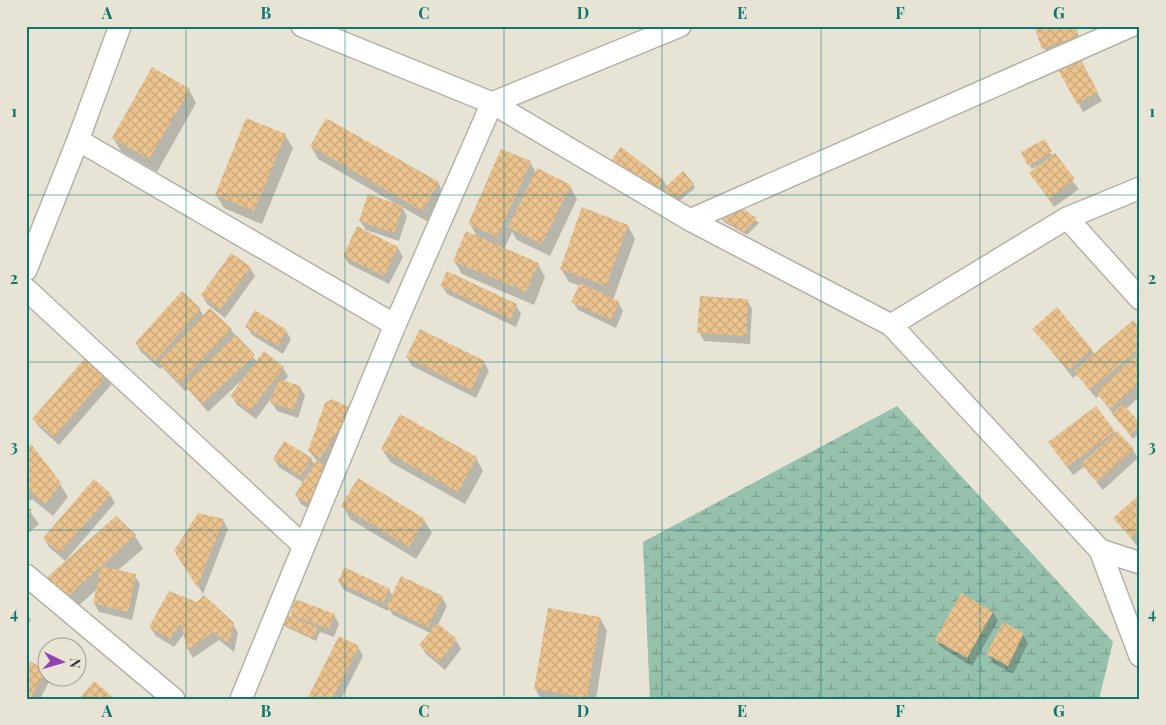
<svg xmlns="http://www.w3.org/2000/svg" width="1166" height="725" font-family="'Playfair Display',serif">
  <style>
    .wetland { fill: url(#wetland-marsh) }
    .shadow { fill: #0003 }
    .building { fill: url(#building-cross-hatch) }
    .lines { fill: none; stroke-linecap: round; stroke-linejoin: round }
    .minor-casing { stroke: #b5b2a5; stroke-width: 24 }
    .minor { stroke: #fff; stroke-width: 21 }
    .grid { fill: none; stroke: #0f766e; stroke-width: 1; stroke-opacity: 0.55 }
    .neatline { fill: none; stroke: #0f766e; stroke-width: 2 }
    .grid-label { font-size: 16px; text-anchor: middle; font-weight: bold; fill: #0f766e }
  </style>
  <defs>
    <pattern id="wetland-marsh" width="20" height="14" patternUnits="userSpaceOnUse" patternTransform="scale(1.25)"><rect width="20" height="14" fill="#96c1ac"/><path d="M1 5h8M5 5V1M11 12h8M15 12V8" fill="none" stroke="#7b9e8d"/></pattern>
    <pattern id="building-cross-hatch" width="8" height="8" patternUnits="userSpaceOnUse" patternTransform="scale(1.25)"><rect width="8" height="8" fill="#ebc38e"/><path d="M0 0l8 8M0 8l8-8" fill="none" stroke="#caa87b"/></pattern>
  </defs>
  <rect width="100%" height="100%" fill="#e7e4d6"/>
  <path class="wetland" d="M897,406L1113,642L1099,699H650L643,542Z"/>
  <path class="shadow" d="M1035,26H1075L1082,45L1048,57Z
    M1079,60L1102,101L1083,112L1060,70Z
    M189,90L196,103L157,172L121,151L113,138Z
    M285,135L293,148L262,224L224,208L216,195Z
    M1044,140L1053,157L1079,189L1054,207L1031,174L1041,164L1032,169L1022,153Z
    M311,146L438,183L445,196L430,223L402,207L407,216L399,241L366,230L360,221L396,204L318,159Z
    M621,149L664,181L667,187L693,184L695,188L677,203L667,191L659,203Z
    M530,162L536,173L570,186L577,199L550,256L517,240L512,232L504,250L538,264L545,277L534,305L462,274L454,261L478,238L470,224Z
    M740,208L759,223L747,235L724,222L722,219Z
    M628,226L635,239L613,300L618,302L623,311L616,328L578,310L573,302L580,286L569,282L561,269Z
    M358,228L398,248L403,257L389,284L349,264L344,256Z
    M250,268L255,276L225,318L207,304L202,295Z
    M442,286L516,305L521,314L516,327L447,294Z
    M747,300L752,309L750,344L704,341L699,332Z
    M200,310L204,316L231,330L257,362L283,368L288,376L284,382L300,387L305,396L298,418L277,411L272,403L273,396L256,419L237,405L232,396L242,380L208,412L188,389L185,391L162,367L160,369L141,352L136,343Z
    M247,327L286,331L291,339L283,354L252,335Z
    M1034,329L1091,349L1095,355L1140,331V396L1126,409L1140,424V433L1133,439L1099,396L1096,398L1077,375L1073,378Z
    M407,357L484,362L489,371L476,398L412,366Z
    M106,376L111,385L59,445L39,427L34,419Z
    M326,404L356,419L324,467L314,512L301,504L296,495L304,483L279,467L274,459H311L315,465L317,461L309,451Z
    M1114,431L1133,450L1138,458L1103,490L1084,467L1073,475L1055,451Z
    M382,449L476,458L483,471L465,504L390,462Z
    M26,450L60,484L68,497L53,516L32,499L26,504Z
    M110,495L115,503L65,561L49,547L44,538Z
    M1140,496V543L1137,546L1115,518Z
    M26,506L39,524L26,535Z
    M343,506L424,520L432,533L416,559L350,519Z
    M223,520L228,529L203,594L181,560Z
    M135,536L143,549L117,571L135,576L140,584L132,620L99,612L94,603L97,589L74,610L53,593Z
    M339,582L389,590L393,596L442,597L447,606L438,625L456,640L461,649L445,670L426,654L421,646L430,633L393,615L389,609L388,611L344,590Z
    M198,603L233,624L238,633L234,652L219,640L193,658L188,649L184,634L174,647L156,636L150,627Z
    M549,610L600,618L607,631L596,699H541L535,689Z
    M26,612L31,620L26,626Z
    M993,612L998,621L972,666L942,648L937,640Z
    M291,614L334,615L339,624L334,637L320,632L316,641L286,627L284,623L294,618Z
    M1023,634L1028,643L1013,674L993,663L988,654Z
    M340,637L358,647L363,656L341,699H308Z
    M45,671L50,680L40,699H26Z"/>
  <path class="building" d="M1034,26H1074L1078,36L1042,49Z
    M1080,58L1098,92L1077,104L1058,70Z
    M152,67L190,89L149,159L112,138Z
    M246,118L286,134L254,211L215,195Z
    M326,118L439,182L422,211L310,146Z
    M1045,139L1052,152L1028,166L1021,152Z
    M621,147L664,180L654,195L610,162Z
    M501,149L531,161L497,237L468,224Z
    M1055,153L1075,179L1049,199L1029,173Z
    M537,168L571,185L542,244L508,227Z
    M683,171L694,184L674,200L664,188Z
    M368,194L403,206L394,233L359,221Z
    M582,207L628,225L606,286L560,269Z
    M740,207L757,218L744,232L721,218Z
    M357,226L398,247L384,276L343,256Z
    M466,231L539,263L526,292L453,261Z
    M231,253L251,267L220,310L201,295Z
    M447,271L517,304L511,319L440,286Z
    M580,283L619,301L611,320L571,302Z
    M182,291L201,309L155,361L135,343Z
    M700,296L748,299L746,336L697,333Z
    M1057,307L1092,349L1068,370L1032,329Z
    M210,308L232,329L180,383L158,362Z
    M255,310L287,330L278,346L245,327Z
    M1133,320L1140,329V348L1090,390L1074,371Z
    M420,329L485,361L471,390L406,357Z
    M236,335L255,355L202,404L184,384Z
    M264,351L284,367L250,411L230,396Z
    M1140,352V383L1110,409L1096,392Z
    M86,357L107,375L54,437L32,419Z
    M278,379L301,386L294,410L270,403Z
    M332,399L352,409L320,458L308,451L325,403Z
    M1123,404L1140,423V427L1130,435L1112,414Z
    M1096,406L1115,431L1067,467L1048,442Z
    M400,414L477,457L458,492L381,449Z
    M1117,431L1134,449L1097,482L1081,464Z
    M284,441L312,458L301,476L273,459Z
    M31,444L61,483L45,504L26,489V448Z
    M316,460L330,469L309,504L295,495Z
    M358,478L425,519L409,547L341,506Z
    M94,479L111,494L60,553L43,538Z
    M1140,494V530L1131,538L1113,518Z
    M26,505L32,510L26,516Z
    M198,513L224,519L197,587L174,551Z
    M116,516L136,535L101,566L136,574L128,612L93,603L101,566L66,598L44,580Z
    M344,567L390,589L383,603L338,582Z
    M401,576L443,596L428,627L386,607Z
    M169,591L197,602L204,595L234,623L229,644L214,632L187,650L181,624L169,639L149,627Z
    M961,593L993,612L967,658L935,640Z
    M295,599L335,614L329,629L290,614Z
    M548,608L600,617L587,698L534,689Z
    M287,614L318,628L313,638L283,624Z
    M1003,622L1024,633L1008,666L986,654Z
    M437,623L457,639L439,662L419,645Z
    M339,636L359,646L332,699H307Z
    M26,659L46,670L30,699H26Z
    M94,681L115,699H79Z"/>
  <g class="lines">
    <g class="minor-casing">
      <path id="minor" d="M302,26L492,103L690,220L891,325L1100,550L1140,656
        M78,140L395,325
        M1067,218L1140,299
        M690,220L1131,26
        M26,270L78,140L120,26
        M26,289L304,546
        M891,325L1067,218L1140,188
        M1100,550L1140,563
        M26,575L174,699
        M241,699L395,325L492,103L680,26"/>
    </g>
    <use href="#minor" class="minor"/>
  </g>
  <path class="grid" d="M186,26V699M345,26V699M504,26V699M662,26V699M821,26V699M980,26V699M26,195H1140M26,362H1140M26,530H1140"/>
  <rect width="1166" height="725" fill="none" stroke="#e7e4d6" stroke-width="55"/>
  <g transform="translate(62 662) rotate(95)"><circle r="24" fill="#e7e4d6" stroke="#a19e94"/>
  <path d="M0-4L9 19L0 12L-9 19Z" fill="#9242b2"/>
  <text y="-8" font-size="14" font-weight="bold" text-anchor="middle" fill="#373631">N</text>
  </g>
  <rect x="28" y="28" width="1110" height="670" class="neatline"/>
  <g class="grid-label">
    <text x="107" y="19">A</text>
    <text x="266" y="19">B</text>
    <text x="424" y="19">C</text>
    <text x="583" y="19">D</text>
    <text x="742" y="19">E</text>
    <text x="900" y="19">F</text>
    <text x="1059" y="19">G</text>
    <text x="14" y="117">1</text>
    <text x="1152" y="117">1</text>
    <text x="14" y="284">2</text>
    <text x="1152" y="284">2</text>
    <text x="14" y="452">3</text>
    <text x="1152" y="452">3</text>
    <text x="14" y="619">4</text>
    <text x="1152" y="619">4</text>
    <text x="107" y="717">A</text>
    <text x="266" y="717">B</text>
    <text x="424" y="717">C</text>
    <text x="583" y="717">D</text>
    <text x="742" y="717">E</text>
    <text x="900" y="717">F</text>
    <text x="1059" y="717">G</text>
  </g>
</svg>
